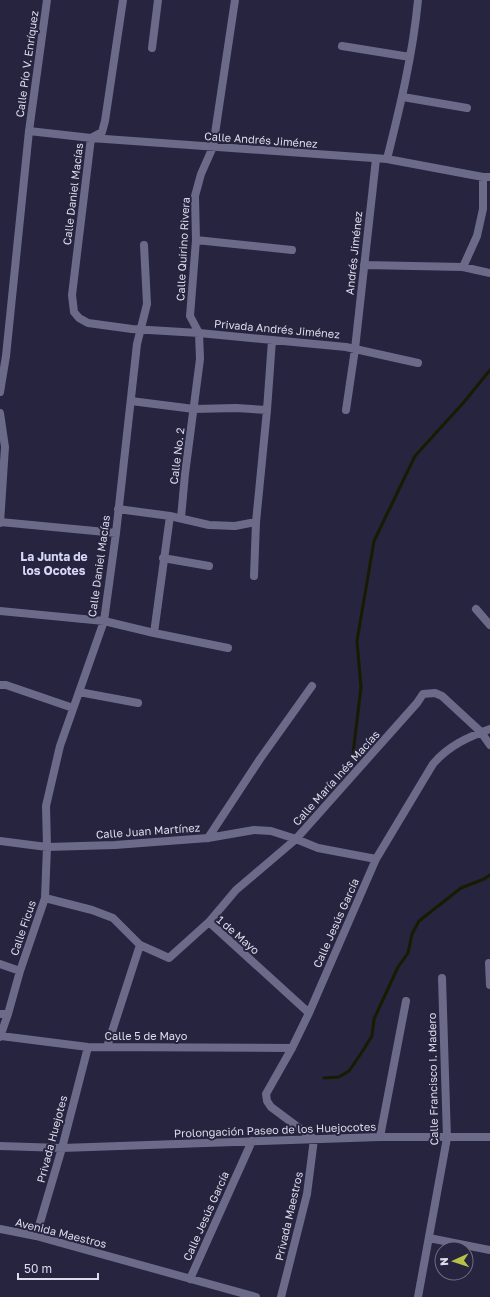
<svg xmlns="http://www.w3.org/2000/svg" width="490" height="1297" font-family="'Golos Text',sans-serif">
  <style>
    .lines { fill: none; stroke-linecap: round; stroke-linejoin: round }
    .stream { stroke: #191b00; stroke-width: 3 }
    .minor { stroke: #6b6a89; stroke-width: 8 }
    .labels { text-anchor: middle; stroke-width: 4; stroke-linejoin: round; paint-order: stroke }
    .street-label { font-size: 11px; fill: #dcdced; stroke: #26243e }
    .neighbourhood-label { font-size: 12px; font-weight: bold; fill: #d6d6f8; stroke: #26243e }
  </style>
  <rect width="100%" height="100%" fill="#26243e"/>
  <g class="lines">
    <path class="stream" d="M353,754L361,687L357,641L374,541L415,456L464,402L490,370
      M324,1078L339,1077L349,1071L362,1052L372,1036L374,1019L398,967L408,953L412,934L419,921L461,888L484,879L490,875"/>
    <path class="minor" d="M123,0L105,121L102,132L91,138L72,295L74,312L79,318L88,323L132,329L199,333L346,347L418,363
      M342,46L410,57
      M152,48L158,0
      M403,97L467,108
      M29,131L91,138L387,159L483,177H490
      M387,159C400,107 413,54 418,0
      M196,240L292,250
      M364,265L463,267L490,273
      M463,267L477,236L483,209V177
      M0,392L6,356L29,131L47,0
      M131,401L194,409L236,408L267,410
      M346,410L355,349L376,159
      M0,413L5,447L0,523
      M118,509L170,516L209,525L235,526L256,522
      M181,518L185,474L200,359L199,333L190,316L196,240L195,196L201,174L213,147L235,0
      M0,522L116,533
      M163,558L209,566
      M254,576L256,522L267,410L272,340
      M476,609L490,625
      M0,611L104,621L154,633L228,648
      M154,633L170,516
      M0,685H6L73,708
      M79,692L138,703
      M208,838L260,759L312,686
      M0,841L47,847L115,845L208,838L254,830L271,831L296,839L318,848L376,859
      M45,898L92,910L113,918L140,945L169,958L209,922L236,890L296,839L417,703L423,694L435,693L442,696L481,732L490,745
      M209,922L309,1013
      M489,963L490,985
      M0,964L20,971
      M0,1014H8
      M1,1036L88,1047L292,1048
      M0,1037L8,1014L20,971L45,898L47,847L46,806L60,746L104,621L116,533L137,344L147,304L144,245
      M107,1047L140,945
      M380,1137L406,1001
      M0,1146L62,1148L380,1137H490
      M0,1229L36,1236L256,1297
      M36,1236L62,1148L88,1047
      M429,1238L490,1250
      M190,1279L252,1141
      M281,1297L307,1194L314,1139L271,1107L267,1101L266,1094L292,1048L309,1013L376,859L433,764C448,746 468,737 490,729
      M418,1297L447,1138L442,978"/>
  </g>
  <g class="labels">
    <g class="street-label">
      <text transform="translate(27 64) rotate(-82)" y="4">Calle Pío V. Enríquez</text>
      <text transform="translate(261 140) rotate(4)" y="4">Calle Andrés Jiménez</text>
      <text transform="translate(73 194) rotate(-83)" y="4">Calle Daniel Macías</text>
      <text transform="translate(183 249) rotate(-87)" y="4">Calle Quirino Rivera</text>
      <text transform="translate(354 253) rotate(-84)" y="4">Andrés Jiménez</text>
      <text transform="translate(277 329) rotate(5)" y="4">Privada Andrés Jiménez</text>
      <text transform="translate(177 456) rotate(-83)" y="4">Calle No. 2</text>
      <text transform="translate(99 566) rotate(-82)" y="4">Calle Daniel Macías</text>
      <text transform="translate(336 778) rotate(-48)" y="4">Calle María Inés Macías</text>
      <text transform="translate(148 831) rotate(-4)" y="4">Calle Juan Martínez</text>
      <text transform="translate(336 923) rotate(-66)" y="4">Calle Jesús García</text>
      <text transform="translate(23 928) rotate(-71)" y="4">Calle Ficus</text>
      <text transform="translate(238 935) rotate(41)" y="4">1 de Mayo</text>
      <text x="146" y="1040">Calle 5 de Mayo</text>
      <text transform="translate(433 1079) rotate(-91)" y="4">Calle Francisco I. Madero</text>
      <text transform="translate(275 1130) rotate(-2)" y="4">Prolongación Paseo de los Huejocotes</text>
      <text transform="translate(52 1139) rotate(-75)" y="4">Privada Huejotes</text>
      <text transform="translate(206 1216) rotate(-66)" y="4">Calle Jesús García</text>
      <text transform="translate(289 1216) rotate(-77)" y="4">Privada Maestros</text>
      <text transform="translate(61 1233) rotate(14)" y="4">Avenida Maestros</text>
    </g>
    <g class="neighbourhood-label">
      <text x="54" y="561">La Junta de<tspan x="54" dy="14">los Ocotes</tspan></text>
    </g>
  </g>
  <g transform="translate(454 1261) rotate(267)"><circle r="19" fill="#26243e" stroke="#6f6e84"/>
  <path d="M0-3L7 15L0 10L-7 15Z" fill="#b8c147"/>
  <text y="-6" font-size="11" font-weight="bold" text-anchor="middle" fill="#dcdced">N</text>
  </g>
  <path d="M18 1273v6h80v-6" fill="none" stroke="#dcdced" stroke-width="2"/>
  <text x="24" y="1273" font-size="12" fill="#dcdced" stroke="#26243e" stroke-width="3" paint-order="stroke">50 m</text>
</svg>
